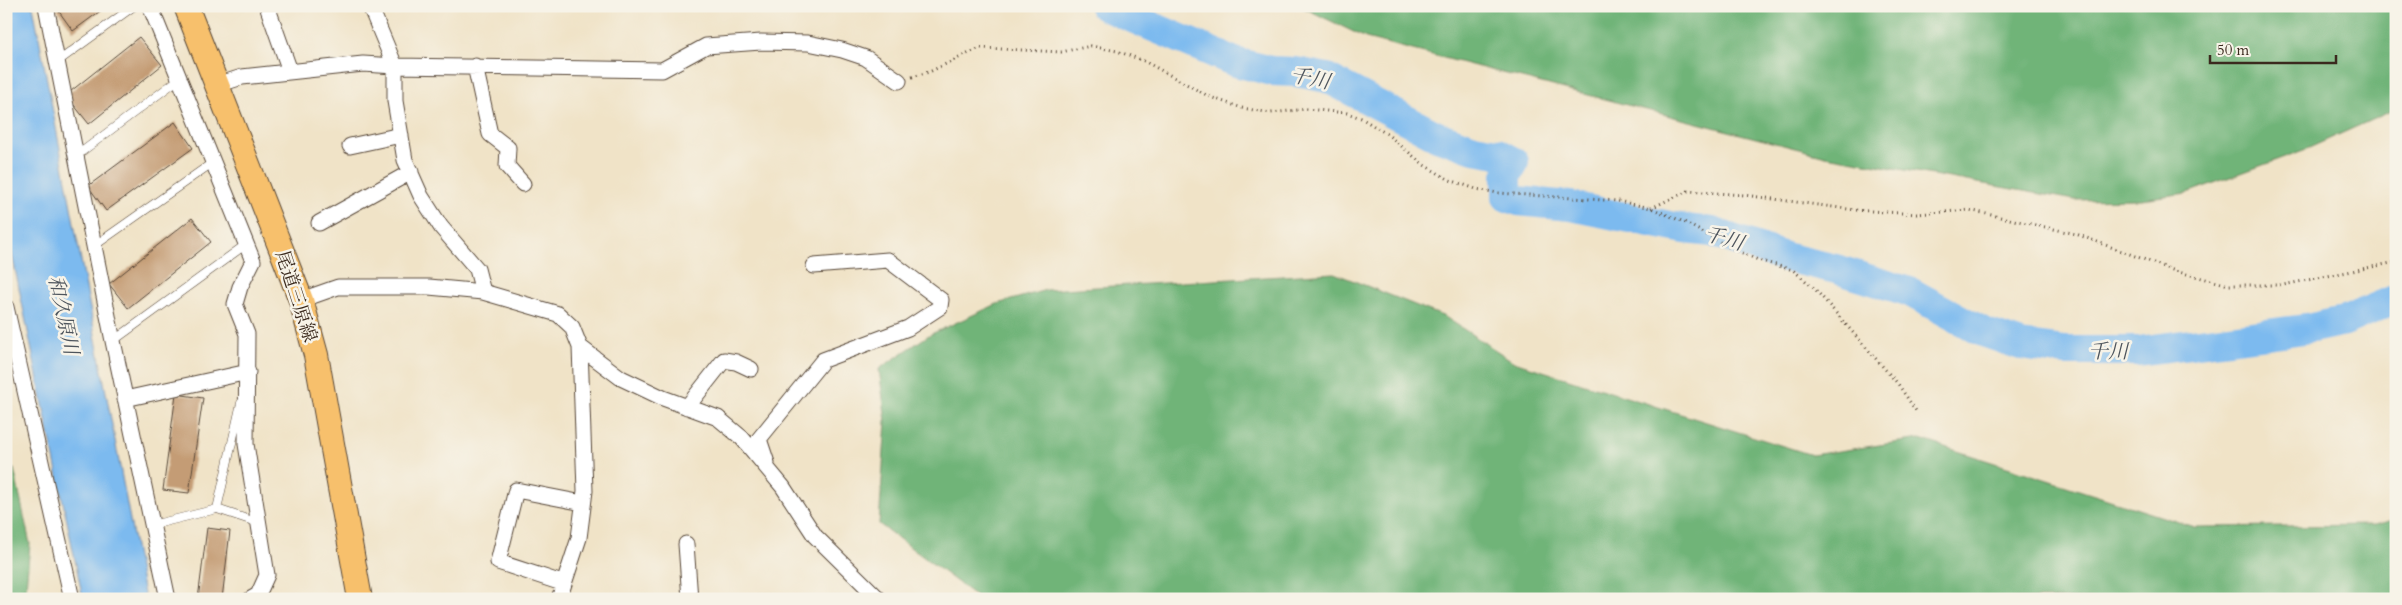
<svg xmlns="http://www.w3.org/2000/svg" width="2402" height="605" font-family="Cardo,'Noto Serif JP',serif">
  <style>
    .forest { fill: #70b478; stroke: #566f4b }
    .water { fill: #7cbaef; stroke: #5c7286 }
    .lines { fill: none; stroke-linecap: round; stroke-linejoin: round }
    .river { stroke: #7cbaef; stroke-width: 30 }
    .building { fill: #c49c75 }
    .service-casing { stroke: #564637; stroke-width: 9 }
    .minor-casing { stroke: #564637; stroke-width: 17 }
    .primary-casing { stroke: #564637; stroke-width: 26 }
    .path { stroke: #564637; stroke-width: 3; stroke-dasharray: 1 4; stroke-linecap: butt }
    .service { stroke: #fff; stroke-width: 8 }
    .minor { stroke: #fff; stroke-width: 15 }
    .primary { stroke: #f7c06c; stroke-width: 24 }
    .labels { text-anchor: middle; stroke-width: 5; stroke-linejoin: round; paint-order: stroke }
    .street-label { font-size: 19px; fill: #3b2a1e; stroke: #f7f3e8 }
    .water-label { font-size: 20px; font-style: italic; fill: #4e555d; stroke: #f7f3e8 }
  </style>
  <rect width="100%" height="100%" fill="#f7f3e8"/>
  <filter id="ink" filterUnits="userSpaceOnUse"><feTurbulence type="fractalNoise" baseFrequency=".02" numOctaves="2"/><feDisplacementMap in="SourceGraphic" scale="10" xChannelSelector="R" yChannelSelector="G"/><feConvolveMatrix kernelMatrix="1 2 1 2 8 2 1 2 1" color-interpolation-filters="sRGB"/></filter>
  <filter id="wash" filterUnits="userSpaceOnUse"><feTurbulence type="fractalNoise" baseFrequency=".0096" numOctaves="4" result="noise"/><feDisplacementMap in="SourceGraphic" scale="20" xChannelSelector="R" yChannelSelector="G"/><feGaussianBlur stdDeviation="1.12" result="paint"/><feColorMatrix in="noise" values="0 0 0 0 0 0 0 0 0 0 0 0 0 0 0 0 0 1.4 0 .05"/><feComposite in="paint" operator="in"/></filter>
  <g filter="url(#wash)">
    <rect width="100%" height="100%" fill="#f0e3c7"/>
    <path class="forest" d="M1300,6H2396V109L2309,148L2187,193L2141,199L2074,200L1826,156L1366,38Z
      M1334,273L1445,317L1514,362L1812,455L1920,439L2194,527L2374,525L2396,519V599H980L879,524L886,421L879,369L929,335L997,304L1046,290Z
      M6,467L14,469L30,544L25,599H6Z"/>
    <path class="water" d="M6,6H33L145,599H83L6,225Z"/>
    <g class="lines">
      <path class="river" d="M1104,6L1235,62L1272,71L1296,72L1327,78L1437,136L1474,149L1497,153L1514,162L1507,176V197L1518,201L1570,206L1685,229L1712,232L1785,257L1836,269L1910,292L1983,332L2021,345L2064,351H2138L2312,328L2344,321L2396,299"/>
    </g>
    <g id="blocks">
      <path class="building" d="M55,6H107L73,31Z
        M139,37L162,65L89,124L66,95Z
        M175,122L193,148L106,211L88,186Z
        M192,218L211,242L128,308L109,284Z
        M176,394L203,398L189,493L163,490Z
        M207,528L230,531L222,599H198Z"/>
    </g>
  </g>
  <g filter="url(#ink)">
    <use href="#blocks" fill-opacity="0" stroke="#564637" stroke-width="1"/>
    <g class="lines">
      <g class="service-casing">
        <path id="service" d="M57,62L134,6
          M76,156L179,79
          M94,246L212,163
          M113,341L245,245
          M217,509L259,523
          M152,525L217,509L241,403"/>
      </g>
      <g class="minor-casing">
        <path id="minor" d="M46,6L113,341L168,599
          M150,6L253,261L240,287L235,304L247,334L246,444L267,575L258,595L251,599
          M267,6L290,71
          M370,6L395,66V101L405,160L421,196L441,227L477,269L483,292
          M475,66L490,134L508,148L507,166L523,184
          M217,85L242,77L363,64L395,66L662,70L706,46L761,42L808,43L842,50L866,58L899,81
          M350,146L401,135
          M319,223L411,172
          M301,300L338,287H429L483,292L558,314L572,327L580,347L621,378L663,398L718,418L742,438L783,487L815,536L879,599
          M6,307L72,599
          M125,399L248,372
          M687,407L724,360L736,362L751,369
          M767,463L759,439L823,360L908,328L940,307L941,300L888,260L814,266
          M686,544L690,599
          M562,583L498,562L516,490L583,503
          M559,599L579,538L585,491L580,347"/>
      </g>
      <g class="primary-casing">
        <path id="primary" d="M186,6L301,300L316,355L360,599"/>
      </g>
      <path class="path" d="M912,77L929,72L980,48L1061,52L1091,46L1117,51L1144,61L1210,97L1242,108L1271,113L1307,109L1347,113L1361,118L1387,134L1424,165L1450,180L1476,189L1498,193L1618,201L1651,208L1684,222L1727,246L1758,260L1793,270L1814,288L1898,384L1916,411
        M1651,208L1688,191L1744,195L1855,210L1917,214L1969,210L2076,234L2175,271L2229,285H2283L2396,262"/>
      <use href="#service" class="service"/>
      <use href="#minor" class="minor"/>
      <use href="#primary" class="primary"/>
    </g>
  </g>
  <g class="labels">
    <g class="street-label">
      <text transform="translate(297 296) rotate(72)" y="7">尾道三原線</text>
    </g>
    <g class="water-label">
      <text transform="translate(1310 78) rotate(11)" y="7">千川</text>
      <text transform="translate(1724 238) rotate(16)" y="7">千川</text>
      <text transform="translate(64 315) rotate(78)" y="7">和久原川</text>
      <text x="2108" y="358">千川</text>
    </g>
  </g>
  <rect width="2402" height="605" fill="none" stroke="#f7f3e8" stroke-width="25"/>
  <path d="M2210 55v8h126v-8" fill="none" stroke="#3b2a1e" stroke-width="2.5"/>
  <text x="2217" y="55" font-size="15" fill="#3b2a1e" stroke="#f7f3e8" stroke-width="4" paint-order="stroke">50 m</text>
</svg>
